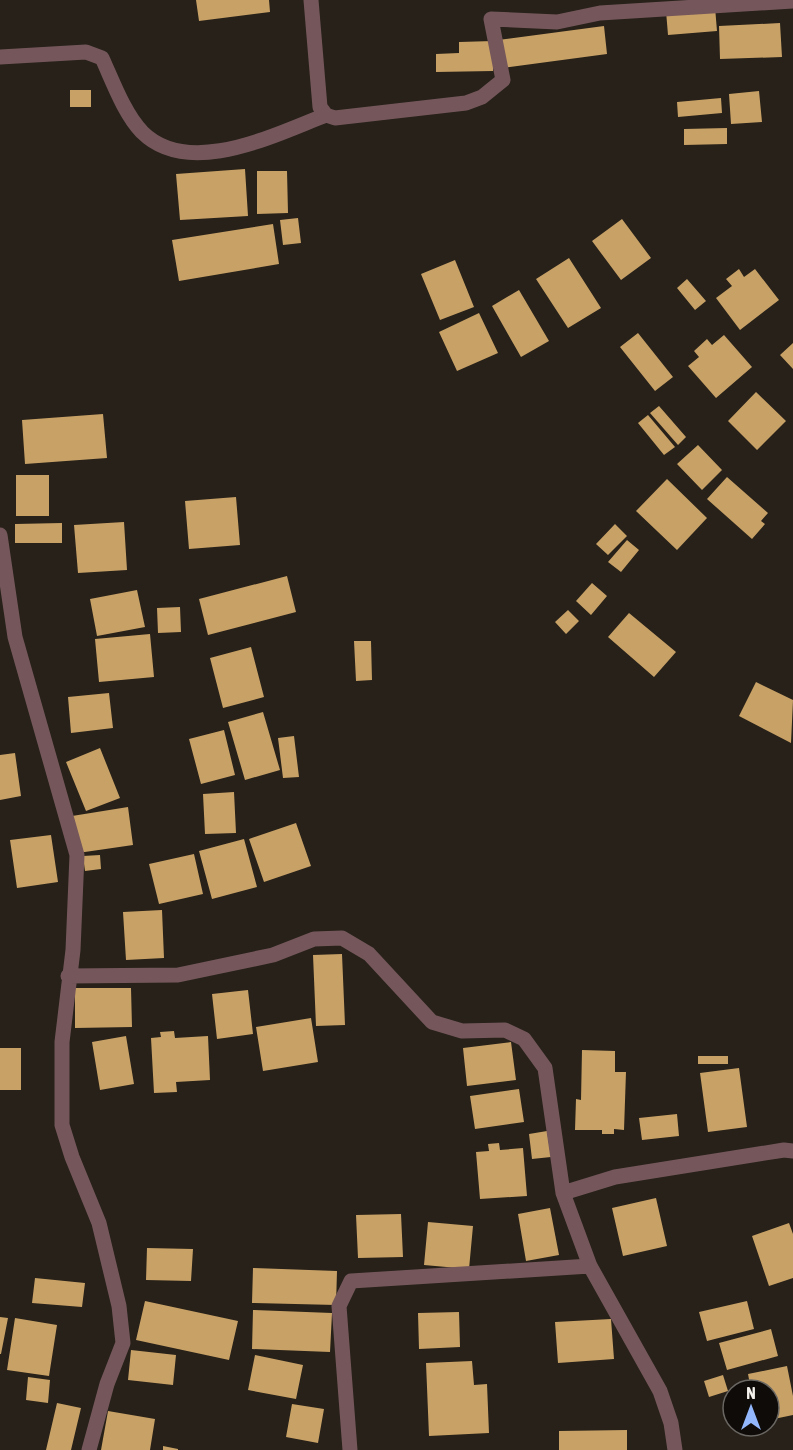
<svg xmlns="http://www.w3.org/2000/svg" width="793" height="1450" font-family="'Asap Condensed',sans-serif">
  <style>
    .building { fill: #c8a166 }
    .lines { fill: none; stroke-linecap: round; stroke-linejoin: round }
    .minor { stroke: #75575b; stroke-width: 15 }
  </style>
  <rect width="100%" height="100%" fill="#272119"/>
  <path class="building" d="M196,0H269L270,12L199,21Z
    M715,7L717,31L668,35L666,11Z
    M780,23L782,57L720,59L719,26Z
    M604,26L607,54L502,68L498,40Z
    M493,41V71L436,72V54L459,53V42Z
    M70,90H91V107H70Z
    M759,91L762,122L731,124L729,94Z
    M721,98L722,113L678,117L677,102Z
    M727,128V144L684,145V129Z
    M245,169L248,216L180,220L176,174Z
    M257,171H287L288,213L257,214Z
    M298,218L301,243L283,245L280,220Z
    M622,219L651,258L621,280L592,241Z
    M273,224L279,264L179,281L172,240Z
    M569,258L601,308L568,328L536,279Z
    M455,260L474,307L440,320L421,274Z
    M739,269L744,277L755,269L779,300L740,330L716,298L732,286L726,279Z
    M687,279L706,301L695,310L677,288Z
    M519,290L549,341L521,357L492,306Z
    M479,313L498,353L457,371L439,332Z
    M638,333L673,377L655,391L620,347Z
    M724,335L752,367L716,398L688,366L699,357L694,351L707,339L712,345Z
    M793,343V369L780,355Z
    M756,392L786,421L757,450L728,421Z
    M659,406L686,437L678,445L650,413Z
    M103,414L107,458L25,464L22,420Z
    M648,415L675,447L664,455L638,423Z
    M698,445L722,470L702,490L677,464Z
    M16,475H49V516H16Z
    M727,477L768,513L761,521L765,524L752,539L707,499Z
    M667,479L707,518L677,550L636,511Z
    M236,497L240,545L189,549L185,501Z
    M124,522L127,570L78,573L74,525Z
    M62,523V543H15V524Z
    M615,524L627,536L608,555L596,544Z
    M627,540L639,550L621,572L608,562Z
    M287,576L296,612L208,635L199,599Z
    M592,583L607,596L591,615L576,601Z
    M137,590L145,627L97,636L90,599Z
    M180,607L181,632L158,633L157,608Z
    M568,610L579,621L566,634L555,622Z
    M629,613L676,652L654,677L608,637Z
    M150,634L154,677L99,682L95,639Z
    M354,641H371L372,680L356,681Z
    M251,647L264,697L223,708L210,658Z
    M756,682L793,700L791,743L739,716Z
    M109,693L113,728L71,733L68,697Z
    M263,712L280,770L245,780L228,722Z
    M224,730L235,775L201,784L189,739Z
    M294,736L299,777L283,778L278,738Z
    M100,748L120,798L86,811L66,762Z
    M15,753L21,796L0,800V755Z
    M234,792L236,833L205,834L203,794Z
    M128,807L133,845L78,853L72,816Z
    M296,823L311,866L264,882L249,839Z
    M51,835L58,882L17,888L10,840Z
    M244,839L257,887L212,899L199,851Z
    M194,854L203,894L159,904L149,864Z
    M100,855L101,869L85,871L83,856Z
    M162,910L164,958L126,960L123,912Z
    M342,954L345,1025L316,1026L313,955Z
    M75,988H131L132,1027L75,1028Z
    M248,990L253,1034L217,1039L212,994Z
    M311,1018L318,1062L263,1071L256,1027Z
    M174,1031L175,1038L208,1036L210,1080L176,1082L177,1092L154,1093L151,1038L161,1037L160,1032Z
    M126,1036L134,1084L100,1090L92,1042Z
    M511,1042L516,1080L467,1086L463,1048Z
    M0,1048H21V1090H0Z
    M582,1050L615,1051V1072H626L624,1130L614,1129V1134H602V1130H575L576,1099L581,1100Z
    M698,1056H728V1064H698Z
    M739,1068L747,1127L708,1132L700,1073Z
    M519,1089L524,1122L475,1129L470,1096Z
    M677,1114L679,1136L642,1140L639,1118Z
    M547,1131L551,1157L532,1159L529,1134Z
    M499,1143L500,1150L523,1148L527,1196L480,1199L476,1152L489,1151L488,1144Z
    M656,1198L667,1246L623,1256L612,1208Z
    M550,1208L559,1255L526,1261L518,1214Z
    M401,1214L403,1257L358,1258L356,1215Z
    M428,1222L473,1226L469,1269L424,1265Z
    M789,1223L793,1234V1278L769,1286L752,1236Z
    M147,1248L193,1249L191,1281L146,1280Z
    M253,1268L337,1271L336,1305L252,1303Z
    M35,1278L85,1283L82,1307L32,1303Z
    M145,1301L238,1321L229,1360L136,1340Z
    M747,1301L754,1329L707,1341L699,1312Z
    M253,1310L332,1313L330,1352L252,1349Z
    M459,1312L460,1347L419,1349L418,1313Z
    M0,1317L8,1318L1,1354H0Z
    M15,1318L57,1325L49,1376L7,1370Z
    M611,1319L614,1359L558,1363L555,1322Z
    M771,1329L778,1356L727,1370L719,1343Z
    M131,1350L176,1355L173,1385L128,1380Z
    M255,1355L303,1365L296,1399L248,1390Z
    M472,1361L474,1385L487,1384L489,1433L429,1436L426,1363Z
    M787,1366L793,1396V1415L769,1420V1390H751L748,1374Z
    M723,1375L728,1391L709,1397L704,1381Z
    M28,1377L50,1380L48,1403L26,1400Z
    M57,1403L81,1408L71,1450H46Z
    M292,1404L324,1409L318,1443L286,1437Z
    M108,1411L155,1419L150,1450H101Z
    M627,1430V1450H559V1431Z
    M163,1446L178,1449V1450H163Z"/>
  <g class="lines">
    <path class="minor" d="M311,0L320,107L326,115L335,118L466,103L482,97L503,80L491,19L557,22L600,13L793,1
      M0,57L86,52L102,58C113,82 124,113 142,132C189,179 276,134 326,115
      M0,535L15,637L77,855L73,950L62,1042V1125L72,1157L99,1223L119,1306L123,1343L107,1384L89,1450
      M68,976L178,975L273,955L314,939L342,938L369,954L432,1022L462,1031L505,1030L524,1039L545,1068L563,1193L590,1266L660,1391L671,1423L675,1450
      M563,1193L615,1177L784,1150L793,1151
      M350,1450L339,1306L351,1281L590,1266"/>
  </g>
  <g transform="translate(751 1408)"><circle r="28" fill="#0e0b08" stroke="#6a6763" stroke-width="1.5"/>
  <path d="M0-4.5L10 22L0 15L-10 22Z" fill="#93b7fd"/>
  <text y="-9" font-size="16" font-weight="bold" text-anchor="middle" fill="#f4f0eb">N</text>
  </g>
</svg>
